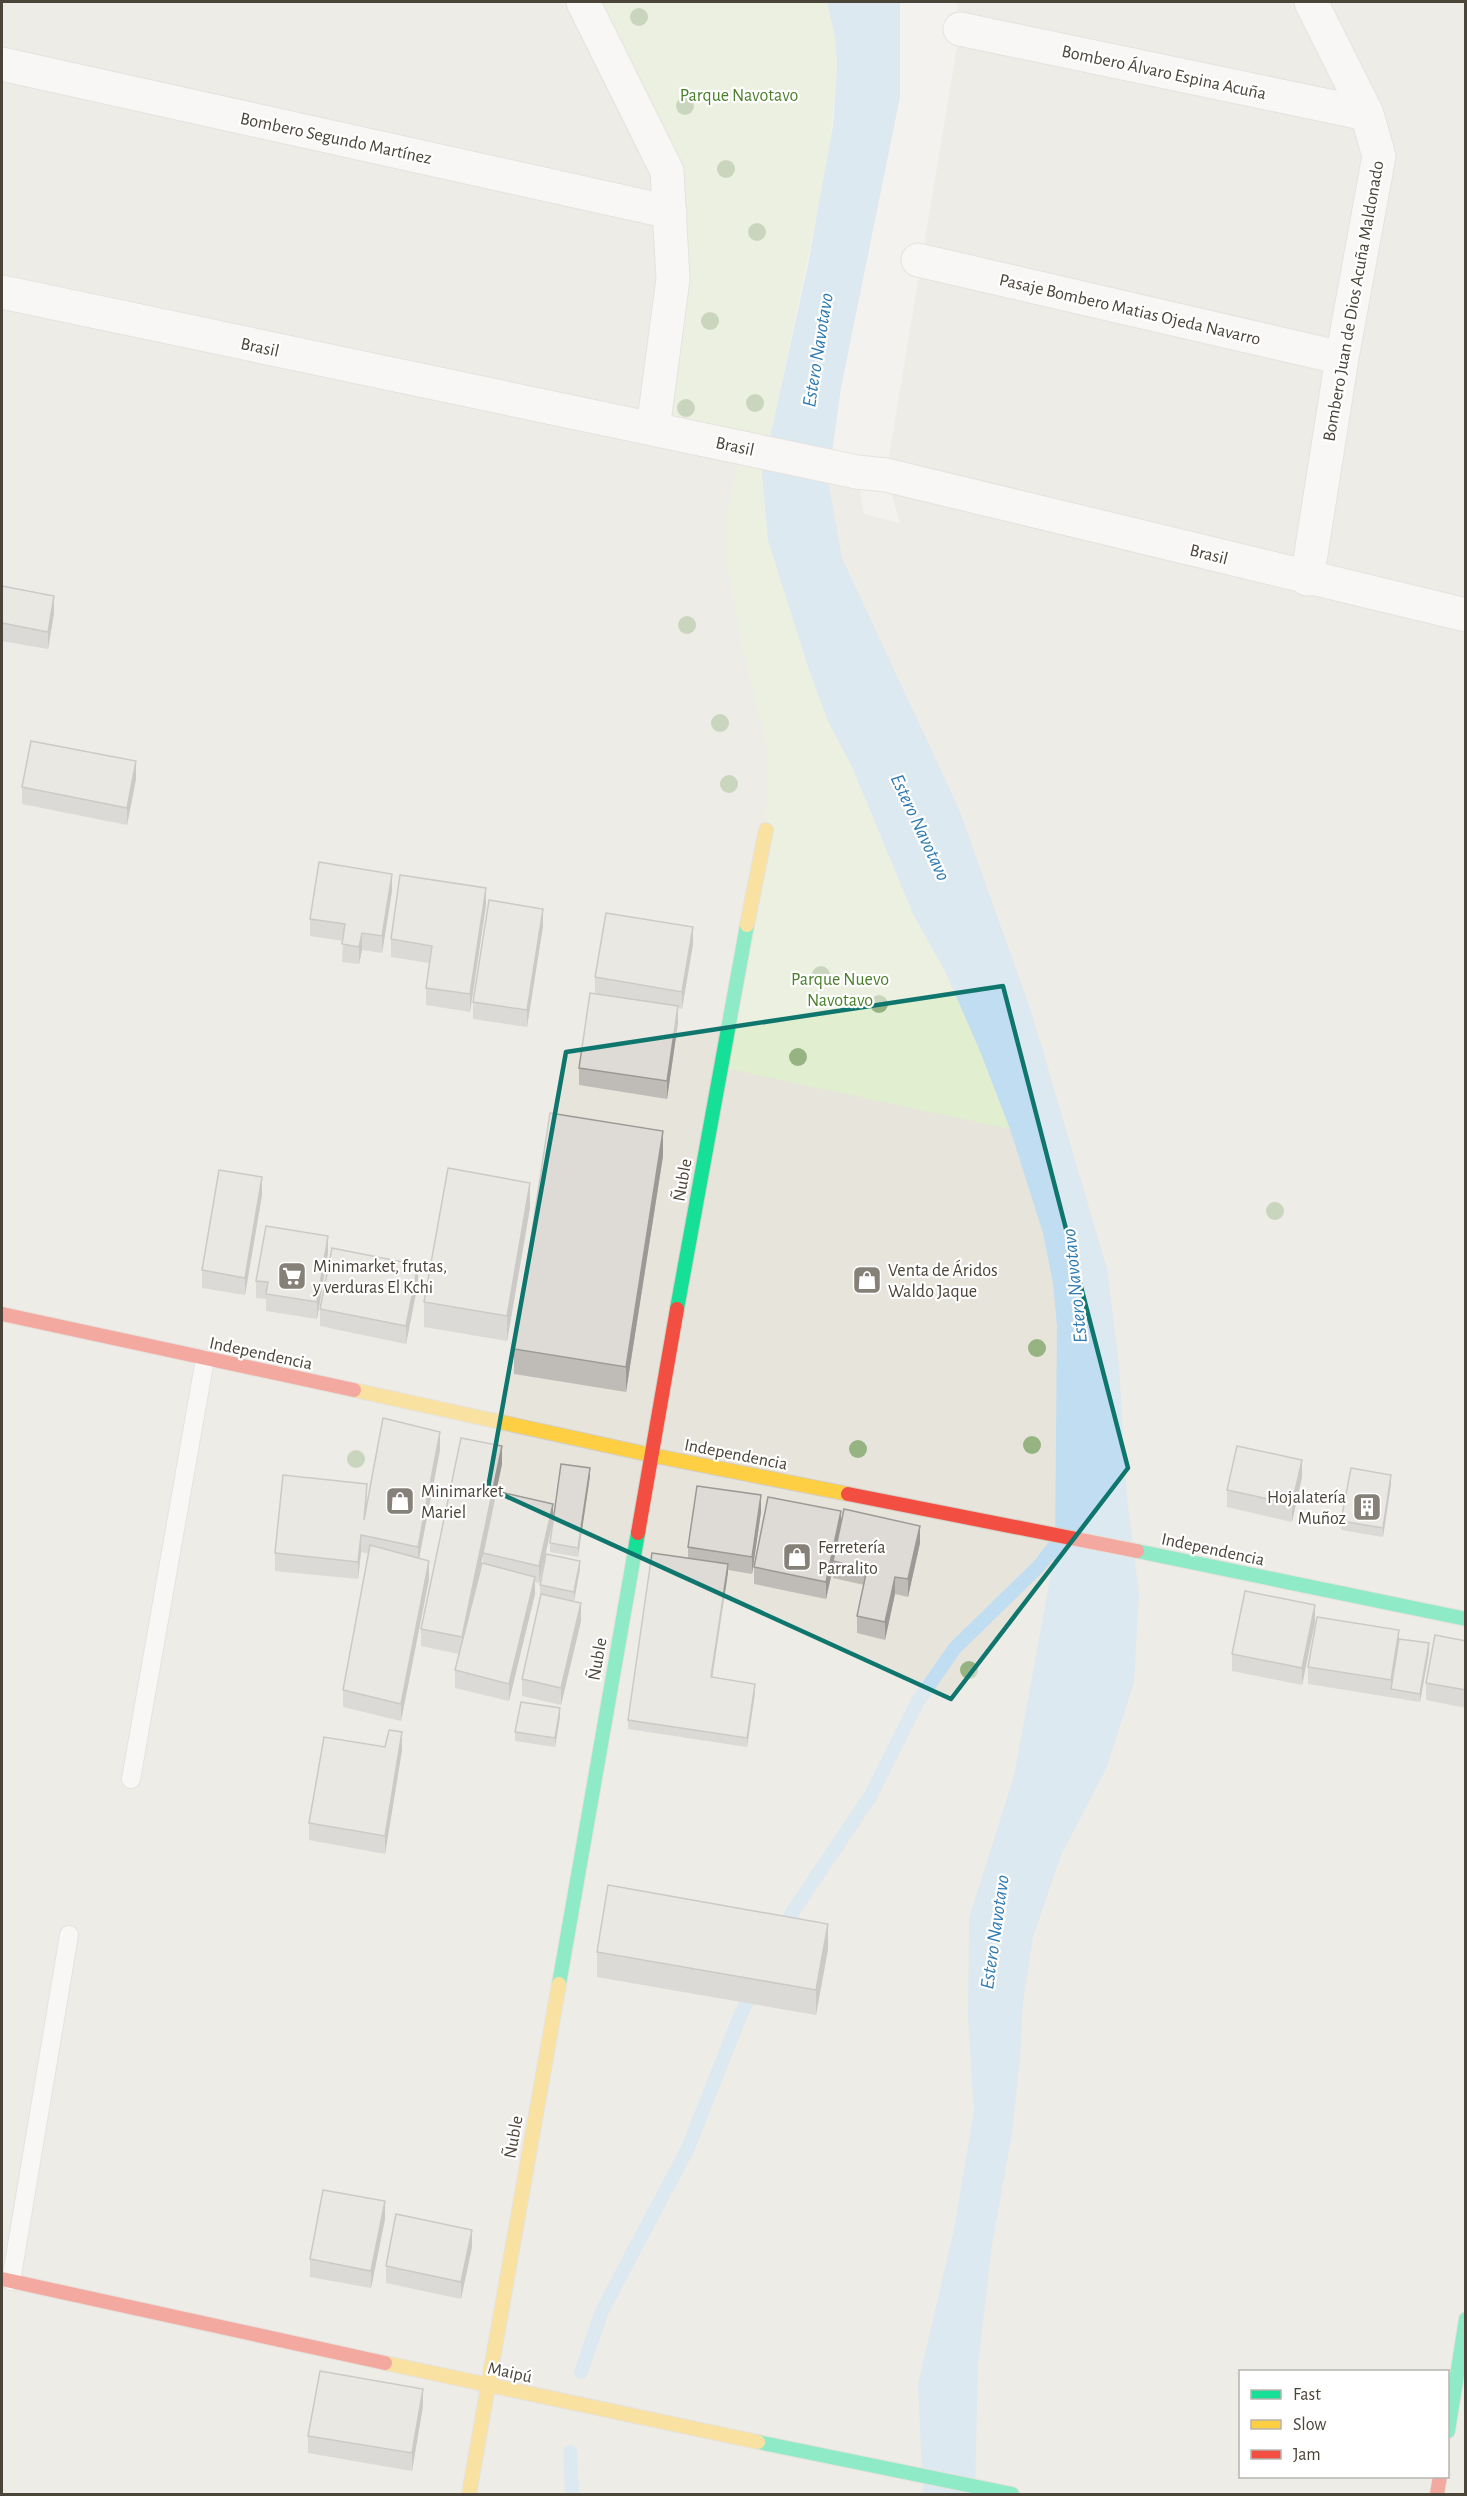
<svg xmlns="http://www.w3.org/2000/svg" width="1467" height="2496" font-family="'Alegreya Sans',sans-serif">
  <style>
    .residential { fill: #e7e4dc; fill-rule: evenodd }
    .green { fill: #e1eecf }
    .water { fill: #c0ddf1 }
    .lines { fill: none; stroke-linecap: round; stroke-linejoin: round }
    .stream { stroke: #c0ddf1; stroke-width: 14 }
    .lane-casing { stroke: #d2d0cb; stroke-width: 20 }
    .street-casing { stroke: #d2d0cb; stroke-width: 35 }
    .fast-casing { stroke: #d3cfc5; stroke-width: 16 }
    .slow-casing { stroke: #d3cfc5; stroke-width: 16 }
    .jam-casing { stroke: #d3cfc5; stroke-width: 16 }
    .lane { stroke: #fdfdfc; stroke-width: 18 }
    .street { stroke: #fdfdfc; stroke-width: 33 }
    .fast { stroke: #16e098; stroke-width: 14 }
    .slow { stroke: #ffcf43; stroke-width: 14 }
    .jam { stroke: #f24e42; stroke-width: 14 }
    .tree { fill: #96b382 }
    .wall { fill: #bfbcb8; fill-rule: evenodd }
    .shaded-wall { fill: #9b9996 }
    .building { fill: #dedbd6; stroke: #9b9996; stroke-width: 1.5 }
    .marked { fill: none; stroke: #0f766e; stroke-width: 4.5; stroke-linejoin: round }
    .labels { text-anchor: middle; stroke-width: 4.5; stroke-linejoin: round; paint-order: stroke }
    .street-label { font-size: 18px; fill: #4b4439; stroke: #fff }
    .park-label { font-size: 18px; fill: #4a7f2a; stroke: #fff }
    .poi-label { font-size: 18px; fill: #4b4439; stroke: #fff; text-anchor: start }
    .water-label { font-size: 20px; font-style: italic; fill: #2e7ab2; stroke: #fff }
  </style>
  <rect width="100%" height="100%" fill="#f4f2ee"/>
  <path class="residential" d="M2,2H591L671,170L664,419L857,472L864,514L900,523L886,475L960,29L957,2H1465V2494H2ZM1240,2372H1448V2476H1240Z"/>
  <path class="green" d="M591,2H827L835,37L837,66L829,157L763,472L768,540L809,670L828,721L853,769L913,914L945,971L980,1051L1010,1129L725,1068L766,826L768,749L746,662L728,568L727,515L741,448L663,419L671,170Z"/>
  <path class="water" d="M827,2H900V97L841,388L828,481L842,558L959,809L1032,1014L1107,1269L1119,1366L1127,1498L1139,1594L1134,1682L1106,1769L1061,1855L1033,1937L1023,2002L1020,2059L1012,2133L992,2245L978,2364L975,2494H923L918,2384L954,2229L974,2111L968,2017L969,1918L1014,1776L1055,1551L1057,1326L1053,1283L1043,1233L1010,1129L980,1051L945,971L913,914L853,769L828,721L809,670L768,540L762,474L808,264L833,126L837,66L835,37Z"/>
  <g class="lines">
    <path class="stream" d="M781,1933L788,1919L871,1795L918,1701L955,1648L1039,1566L1061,1538
      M581,2372L602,2311L688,2148L740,2016L754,1988
      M570,2452L572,2494"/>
    <g class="lane-casing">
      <path id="lane" d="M131,1779L205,1359
        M11,2281L69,1935"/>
    </g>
    <g class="street-casing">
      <path id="street" d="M583,2L667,171L673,279L653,429
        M960,29L1367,114
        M2,64L670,212
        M918,260L1342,358
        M2,292L857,472L886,475L1466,615
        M1307,579L1342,358L1379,156L1367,114L1311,2"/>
    </g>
    <g class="fast-casing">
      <path id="fast" d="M677,1309L747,925
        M1137,1551L1466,1619
        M559,1984L638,1533
        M1448,2431L1466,2319
        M758,2442L1012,2494"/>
    </g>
    <g class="slow-casing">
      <path id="slow" d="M747,925L766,830
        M354,1390L651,1455L848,1494
        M385,2363L758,2442
        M469,2494L559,1984"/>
    </g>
    <g class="jam-casing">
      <path id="jam" d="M2,1314L354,1390
        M848,1494L1137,1551
        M638,1533L677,1309
        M2,2279L385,2363
        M1437,2494L1440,2476"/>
    </g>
    <use href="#lane" class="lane"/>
    <use href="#street" class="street"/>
    <use href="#fast" class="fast"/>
    <use href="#slow" class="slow"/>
    <use href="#jam" class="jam"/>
  </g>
  <g class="tree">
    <circle cx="639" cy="17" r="9"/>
    <circle cx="685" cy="106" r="9"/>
    <circle cx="726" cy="169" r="9"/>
    <circle cx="757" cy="232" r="9"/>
    <circle cx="710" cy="321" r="9"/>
    <circle cx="755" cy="403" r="9"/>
    <circle cx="686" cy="408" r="9"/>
    <circle cx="687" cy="625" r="9"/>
    <circle cx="720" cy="723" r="9"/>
    <circle cx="729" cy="784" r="9"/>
    <circle cx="821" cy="975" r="9"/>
    <circle cx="879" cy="1004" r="9"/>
    <circle cx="798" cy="1057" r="9"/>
    <circle cx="1275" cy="1211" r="9"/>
    <circle cx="1037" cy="1348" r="9"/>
    <circle cx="1032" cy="1445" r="9"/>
    <circle cx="858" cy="1449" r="9"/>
    <circle cx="356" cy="1459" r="9"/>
    <circle cx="969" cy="1670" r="9"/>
  </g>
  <path class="wall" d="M2,586L54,613L48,649L2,641Z
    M136,779L127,825L22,804V787Z
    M392,891L382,953L362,950L359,964L342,962L343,941L310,936V919Z
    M486,905L470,1012L426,1005V988L429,963L391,957V939Z
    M543,926L527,1027L473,1019V1002Z
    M693,944L682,1009L678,1008V1023L667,1099L579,1085V1068L595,994V977Z
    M663,1156L626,1392L514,1374V1349Z
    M262,1195L245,1295L202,1288V1270Z
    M530,1208L507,1341L424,1327V1302Z
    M328,1253L317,1319L266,1311V1299L256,1298V1281Z
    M418,1283L406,1344L320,1326V1309Z
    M440,1450L419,1559L429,1579L401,1721L343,1707V1690L369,1554L361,1552L358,1579L275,1571V1553L367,1505Z
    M502,1464L489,1525L553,1504L539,1583L535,1582V1594L509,1701L455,1688V1670L459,1654L421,1646V1629ZM483,1555V1564L476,1585Z
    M590,1476L578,1557L550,1552V1543Z
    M1302,1477L1292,1522L1227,1507V1490Z
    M1391,1484L1383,1537L1341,1530V1521Z
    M761,1512L752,1574L728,1570L712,1677L755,1693L747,1747L628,1729V1720L688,1558V1547Z
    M841,1525L920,1543L908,1597L895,1594L885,1640L857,1633V1616L864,1585L833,1578V1568L826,1599L754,1584V1567Z
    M580,1569L574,1601L540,1594V1585Z
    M581,1621L561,1705L522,1696V1679Z
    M1315,1622L1302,1685L1232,1671V1654Z
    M1399,1639L1429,1652L1420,1702L1308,1684V1667Z
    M1466,1641V1708L1426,1700V1683Z
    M560,1717L555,1747L515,1741V1732Z
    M402,1750L385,1854L309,1840V1823Z
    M828,1949L816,2015L597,1977V1952Z
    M385,2219L371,2288L310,2277V2259Z
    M472,2247L461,2299L386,2283V2266Z
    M423,2406L412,2471L308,2453V2436Z"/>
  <path class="shaded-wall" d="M54,596V613L48,649V632Z
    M136,761V779L127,825V808Z
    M392,874V891L382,953V936Z
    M486,888V905L470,1012V994Z
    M543,909V926L527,1027V1010Z
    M693,927V944L682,1009V992Z
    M362,933V950L359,964V947Z
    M678,1006V1023L667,1099V1081Z
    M663,1131V1156L626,1392V1367Z
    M262,1177V1195L245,1295V1278Z
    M530,1183V1208L507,1341V1316Z
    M328,1236V1253L317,1319V1302Z
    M418,1265V1283L406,1344V1326Z
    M440,1432V1450L418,1564V1547Z
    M502,1446V1464L462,1655V1637Z
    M1302,1460V1477L1292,1522V1504Z
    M590,1468V1476L578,1557V1548Z
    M1391,1475V1484L1383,1537V1528Z
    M761,1495V1512L752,1574V1557Z
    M553,1504V1521L539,1583V1566Z
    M841,1511V1529L833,1561V1568L826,1599V1582Z
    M920,1526V1543L908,1597V1579Z
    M361,1535V1552L358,1579V1562Z
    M429,1561V1579L401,1721V1704Z
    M580,1561V1569L574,1601V1592Z
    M728,1564V1573L711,1686V1677Z
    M535,1577V1594L509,1701V1684Z
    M895,1577V1594L885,1640V1622Z
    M581,1603V1621L561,1705V1688Z
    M1315,1605V1622L1302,1685V1668Z
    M1399,1630V1647L1391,1689V1680Z
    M1429,1643V1652L1420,1702V1694Z
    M755,1684V1693L747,1747V1738Z
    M560,1708V1717L555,1747V1738Z
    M402,1732V1750L385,1854V1836Z
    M828,1924V1949L816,2015V1990Z
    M385,2201V2219L371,2288V2271Z
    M472,2230V2247L461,2299V2282Z
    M423,2389V2406L412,2471V2453Z"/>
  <path class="building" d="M2,586L54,596L48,632L2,623Z
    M31,741L136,761L127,808L22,787Z
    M319,862L392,874L382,936L362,933L359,947L342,944L345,924L310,919Z
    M400,875L486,888L470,994L426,988L432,946L391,939Z
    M489,900L543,909L527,1010L473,1002Z
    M606,913L693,927L682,992L595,977Z
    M590,993L678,1006L667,1081L579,1068Z
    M550,1113L663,1131L626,1367L514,1349Z
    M448,1168L530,1183L507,1316L424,1302Z
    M219,1170L262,1177L245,1278L202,1270Z
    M266,1226L328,1236L317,1302L266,1294L268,1282L256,1281Z
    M332,1248L418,1265L406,1326L320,1309Z
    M383,1418L440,1432L418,1547L361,1535L358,1562L275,1553L283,1475L367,1484L364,1520Z
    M461,1438L502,1446L462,1637L421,1629Z
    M1237,1446L1302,1460L1292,1504L1227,1490Z
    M561,1464L590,1468L578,1548L550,1543Z
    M1351,1468L1391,1475L1383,1528L1341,1521Z
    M697,1486L761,1495L752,1557L688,1547Z
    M496,1491L553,1504L539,1566L483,1553Z
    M768,1497L841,1511L826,1582L754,1567Z
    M844,1509L920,1526L908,1579L895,1577L885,1622L857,1616L867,1569L833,1561Z
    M370,1545L429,1561L401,1704L343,1690Z
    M652,1553L728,1564L711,1677L755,1684L747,1738L628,1720Z
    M546,1554L580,1561L574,1592L540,1585Z
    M482,1563L535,1577L509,1684L455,1670Z
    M1245,1591L1315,1605L1302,1668L1232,1654Z
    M541,1594L581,1603L561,1688L522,1679Z
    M1317,1617L1399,1630L1391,1680L1308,1667Z
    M1435,1635L1466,1641V1690L1426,1683Z
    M1399,1639L1429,1643L1420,1694L1391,1689Z
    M521,1702L560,1708L555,1738L515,1732Z
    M389,1730L402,1732L385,1836L309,1823L324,1737L385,1747Z
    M608,1885L828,1924L816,1990L597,1952Z
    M323,2190L385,2201L371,2271L310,2259Z
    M396,2214L472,2230L461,2282L386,2266Z
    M320,2371L423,2389L412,2453L308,2436Z"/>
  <path d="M0 0H1467V2496H0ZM1003,986L1128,1468L951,1699L488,1488L566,1052Z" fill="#f4f2ee" fill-opacity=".55" fill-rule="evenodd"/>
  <path class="marked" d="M1003,986L1128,1468L951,1699L488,1488L566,1052Z"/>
  <defs>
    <g id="supermarket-square" transform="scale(1.5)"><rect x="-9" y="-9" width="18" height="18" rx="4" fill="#868178" stroke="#fff"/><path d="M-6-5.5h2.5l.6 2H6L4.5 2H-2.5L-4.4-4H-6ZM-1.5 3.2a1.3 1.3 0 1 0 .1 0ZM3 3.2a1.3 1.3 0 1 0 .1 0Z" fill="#fff"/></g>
    <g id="shop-square" transform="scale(1.5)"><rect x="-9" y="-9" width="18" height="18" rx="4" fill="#868178" stroke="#fff"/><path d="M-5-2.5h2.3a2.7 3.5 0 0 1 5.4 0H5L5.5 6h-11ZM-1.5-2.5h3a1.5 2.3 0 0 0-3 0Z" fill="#fff"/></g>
    <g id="building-square" transform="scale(1.5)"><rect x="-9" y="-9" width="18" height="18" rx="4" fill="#868178" stroke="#fff"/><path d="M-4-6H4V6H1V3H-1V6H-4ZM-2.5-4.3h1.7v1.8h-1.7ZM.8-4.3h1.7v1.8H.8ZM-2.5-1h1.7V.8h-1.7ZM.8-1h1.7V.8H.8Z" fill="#fff"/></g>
  </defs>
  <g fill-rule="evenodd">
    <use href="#supermarket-square" x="292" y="1276"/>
    <use href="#shop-square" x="867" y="1280"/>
    <use href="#shop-square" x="400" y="1501"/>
    <use href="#building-square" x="1367" y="1507"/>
    <use href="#shop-square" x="797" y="1557"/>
  </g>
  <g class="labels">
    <g class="street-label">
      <text transform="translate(1164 72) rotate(12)" y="6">Bombero Álvaro Espina Acuña</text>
      <text transform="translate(336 138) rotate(12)" y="6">Bombero Segundo Martínez</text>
      <text transform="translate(1353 301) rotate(-80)" y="6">Bombero Juan de Dios Acuña Maldonado</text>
      <text transform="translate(1130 309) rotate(13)" y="6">Pasaje Bombero Matias Ojeda Navarro</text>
      <text transform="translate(260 347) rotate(12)" y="6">Brasil</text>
      <text transform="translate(735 446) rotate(12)" y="6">Brasil</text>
      <text transform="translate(1209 554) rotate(14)" y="6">Brasil</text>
      <text transform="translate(682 1180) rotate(-80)" y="6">Ñuble</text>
      <text transform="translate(261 1353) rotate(12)" y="6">Independencia</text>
      <text transform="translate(736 1454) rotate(11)" y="6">Independencia</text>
      <text transform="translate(1213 1549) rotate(12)" y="6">Independencia</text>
      <text transform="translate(597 1659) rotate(-80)" y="6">Ñuble</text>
      <text transform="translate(513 2137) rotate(-80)" y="6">Ñuble</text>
      <text transform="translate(510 2372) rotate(12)" y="6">Maipú</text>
    </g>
    <g class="park-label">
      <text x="739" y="101">Parque Navotavo</text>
      <text x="840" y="985">Parque Nuevo<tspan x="840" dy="21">Navotavo</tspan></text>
    </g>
    <g class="poi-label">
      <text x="313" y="1272">Minimarket, frutas,<tspan x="313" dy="21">y verduras El Kchi</tspan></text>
      <text x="888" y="1276">Venta de Áridos<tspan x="888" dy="21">Waldo Jaque</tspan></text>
      <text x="421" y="1497">Minimarket<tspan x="421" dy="21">Mariel</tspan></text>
      <text x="1346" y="1503" text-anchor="end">Hojalatería<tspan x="1346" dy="21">Muñoz</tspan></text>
      <text x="818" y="1553">Ferretería<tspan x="818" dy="21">Parralito</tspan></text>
    </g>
    <g class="water-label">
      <text transform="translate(817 350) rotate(-81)" y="7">Estero Navotavo</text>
      <text transform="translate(921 827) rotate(65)" y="7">Estero Navotavo</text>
      <text transform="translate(1074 1286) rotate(-96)" y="7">Estero Navotavo</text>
      <text transform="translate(994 1932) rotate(-82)" y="7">Estero Navotavo</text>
    </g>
  </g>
  <rect width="1467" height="2496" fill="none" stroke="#4b4439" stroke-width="6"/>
  <rect x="1239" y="2370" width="210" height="108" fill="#ffffff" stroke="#b7b4b0" stroke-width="1.5"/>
  <rect x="1251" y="2390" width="30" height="9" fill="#16e098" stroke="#b7b4b0" stroke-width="1.5"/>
  <text x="1293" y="2400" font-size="18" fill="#4b4439">Fast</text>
  <rect x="1251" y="2420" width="30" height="9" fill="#ffcf43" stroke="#b7b4b0" stroke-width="1.5"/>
  <text x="1293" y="2430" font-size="18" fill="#4b4439">Slow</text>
  <rect x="1251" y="2450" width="30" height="9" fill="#f24e42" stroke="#b7b4b0" stroke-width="1.5"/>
  <text x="1293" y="2460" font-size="18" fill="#4b4439">Jam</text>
</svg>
